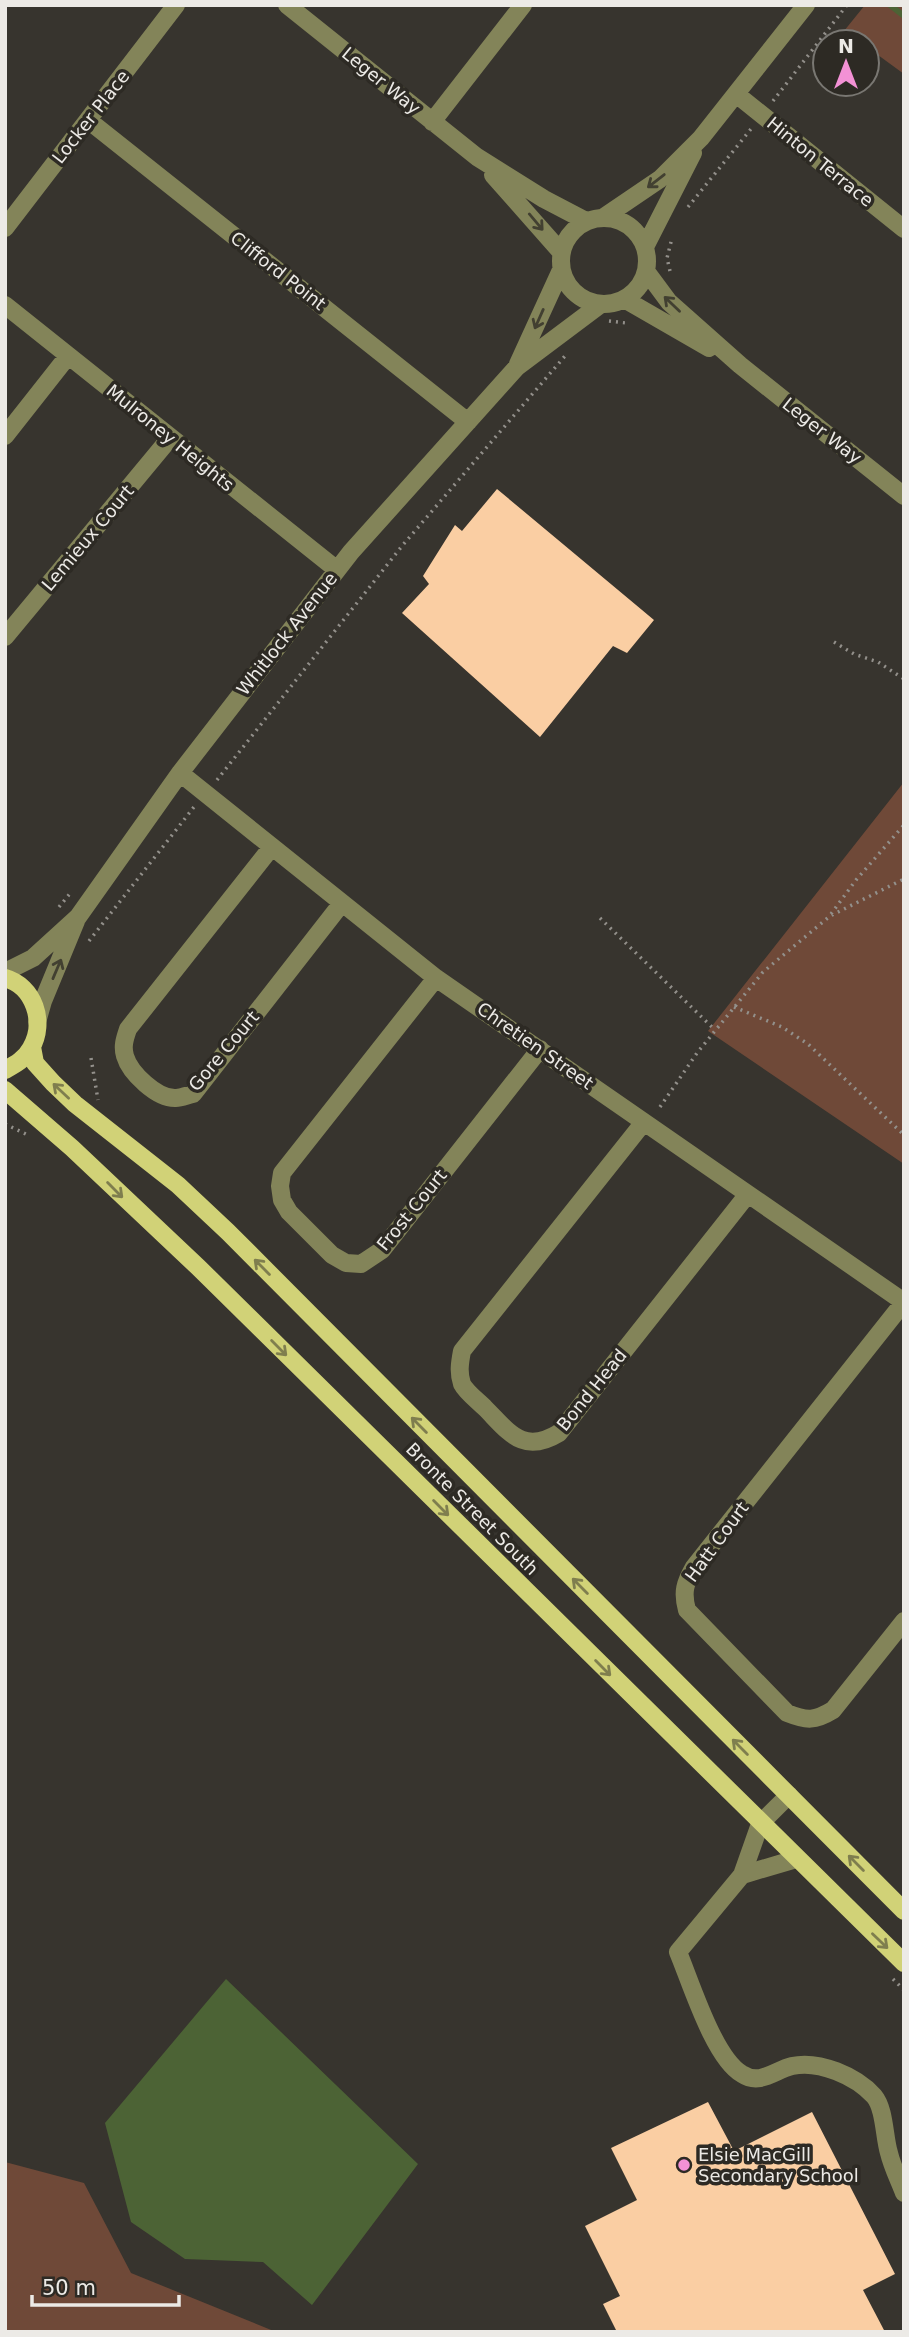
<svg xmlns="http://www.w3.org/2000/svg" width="909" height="2337" font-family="'DejaVu Sans',sans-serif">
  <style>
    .green { fill: #6f4938 }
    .water { fill: #4c6335 }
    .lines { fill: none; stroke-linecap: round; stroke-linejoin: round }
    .stream { stroke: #4c6335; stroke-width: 6 }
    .building { fill: #facea3 }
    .path { stroke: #93908b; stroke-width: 3.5; stroke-dasharray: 2 5; stroke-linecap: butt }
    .minor { stroke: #838459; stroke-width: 18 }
    .major { stroke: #d1d277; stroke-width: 18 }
    .oneway { stroke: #424031 }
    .oneway2 { stroke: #7f7e4e }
    .poi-dot { fill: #f391d5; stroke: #2d2a24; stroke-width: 2.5 }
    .labels { text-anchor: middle; stroke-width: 7; stroke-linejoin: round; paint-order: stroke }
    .street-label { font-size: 18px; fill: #eceae6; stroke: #2d2a24 }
    .poi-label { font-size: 18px; fill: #eceae6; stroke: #2d2a24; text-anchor: start }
  </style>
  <rect width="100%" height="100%" fill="#37342e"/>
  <path class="green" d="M865,5H904V74L867,47V42H860L844,31Z
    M904,782V1164L708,1031Z
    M5,2162L84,2183L131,2273L276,2332H5Z"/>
  <path class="water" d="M226,1979L418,2164L312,2305L263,2262L185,2259L131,2222L105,2123Z"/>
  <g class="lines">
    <path class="stream" d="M890,5L904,16"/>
  </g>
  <path class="building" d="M497,489L654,620L627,653L613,646L540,737L402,613L429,584L423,576L455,525L462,531Z
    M708,2102L734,2151L812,2112L895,2274L863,2290L885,2332H617L603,2304L620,2296L585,2226L637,2200L611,2148Z"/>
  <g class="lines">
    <path class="path" d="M773,101L847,5
      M688,207L751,129
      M670,271L667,258L672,238
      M609,321L626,323
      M834,642L854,654L878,662L904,679
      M217,780L402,546L565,356
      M59,907L72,891
      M831,914L856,880L904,825
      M600,918L715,1030
      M89,941L194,807
      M734,1007L782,1027L808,1044L904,1135
      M91,1058L98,1100
      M660,1107L697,1053L763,972L830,916L904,879
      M5,1124L30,1136
      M893,1979L904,1990"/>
    <path class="minor" d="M287,5L477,157L544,199L586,221
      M736,94L904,229
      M88,120L468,422
      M432,122L523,5
      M493,175L561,252
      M604,217L660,179L701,138L806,5
      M561 261a43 43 0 1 1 86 0a43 43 0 1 1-86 0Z
      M5,228L176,5
      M645,247L693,153
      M646,271L669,302L740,365L904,496
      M624,299L709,348
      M5,305L336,569
      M518,364L561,270
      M5,436L68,356
      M5,637L170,438
      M180,773L436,978L904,1302L694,1567C685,1583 682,1592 687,1610L787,1713C807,1721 815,1721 833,1710L904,1621
      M271,848L128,1029C125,1038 122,1046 125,1056C130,1073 157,1099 176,1098C181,1098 188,1095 193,1094L342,903
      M5,972L33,958L78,917L180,773L351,552L517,367L601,304
      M436,978L282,1173L280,1186L282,1200L289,1212L332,1255L346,1263L361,1264L382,1250L540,1049
      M37,1022L43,1001L76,921
      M644,1122L462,1351C460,1362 458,1372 462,1384C466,1392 478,1401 485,1408C509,1432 523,1455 559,1433L748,1194
      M789,1795L760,1824L742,1875L678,1952C691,1983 714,2058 742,2074C760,2086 775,2070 792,2066C819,2060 856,2076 874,2096C885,2109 884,2137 889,2153C892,2166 899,2180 904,2193
      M742,1875L796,1859"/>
    <path class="major" d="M5,978C34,986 46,1022 31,1048C25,1059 16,1064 5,1070
      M32,1047L35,1063L53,1083L75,1104L178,1185L228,1232L904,1911
      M5,1090L72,1148L198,1267L904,1963"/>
  </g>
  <defs><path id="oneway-shaft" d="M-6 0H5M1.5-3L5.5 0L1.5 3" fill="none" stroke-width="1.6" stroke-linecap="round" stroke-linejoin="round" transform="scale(1.75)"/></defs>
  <g class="oneway">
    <use href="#oneway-shaft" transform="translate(656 181) rotate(142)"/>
    <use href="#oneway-shaft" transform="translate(536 222) rotate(50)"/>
    <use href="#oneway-shaft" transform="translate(672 304) rotate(-136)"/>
    <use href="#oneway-shaft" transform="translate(539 319) rotate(114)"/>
    <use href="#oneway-shaft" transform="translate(57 969) rotate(-67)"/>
  </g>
  <g class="oneway2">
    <use href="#oneway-shaft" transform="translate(61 1091) rotate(-137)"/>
    <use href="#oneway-shaft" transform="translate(115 1190) rotate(45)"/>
    <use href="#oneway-shaft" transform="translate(262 1267) rotate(-135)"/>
    <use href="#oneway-shaft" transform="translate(279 1348) rotate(45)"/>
    <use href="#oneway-shaft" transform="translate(419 1425) rotate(-135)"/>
    <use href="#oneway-shaft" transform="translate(441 1508) rotate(45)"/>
    <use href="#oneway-shaft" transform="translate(580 1586) rotate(-135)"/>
    <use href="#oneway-shaft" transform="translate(603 1668) rotate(45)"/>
    <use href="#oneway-shaft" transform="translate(740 1747) rotate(-135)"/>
    <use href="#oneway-shaft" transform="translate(856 1863) rotate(-135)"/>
    <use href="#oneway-shaft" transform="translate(880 1941) rotate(44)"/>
  </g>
  <circle class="poi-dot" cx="684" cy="2165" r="7"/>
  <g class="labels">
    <g class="street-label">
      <text transform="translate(381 81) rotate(39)" y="6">Leger Way</text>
      <text transform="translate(91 117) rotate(-52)" y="6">Locker Place</text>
      <text transform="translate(820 162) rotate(39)" y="6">Hinton Terrace</text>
      <text transform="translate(278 271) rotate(38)" y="6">Clifford Point</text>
      <text transform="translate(822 431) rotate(38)" y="6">Leger Way</text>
      <text transform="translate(170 438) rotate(39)" y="6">Mulroney Heights</text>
      <text transform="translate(88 538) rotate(-50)" y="6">Lemieux Court</text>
      <text transform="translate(287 634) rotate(-52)" y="6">Whitlock Avenue</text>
      <text transform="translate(535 1046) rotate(35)" y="6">Chretien Street</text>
      <text transform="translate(224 1051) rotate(-50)" y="6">Gore Court</text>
      <text transform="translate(412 1210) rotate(-51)" y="6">Frost Court</text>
      <text transform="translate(592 1390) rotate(-51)" y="6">Bond Head</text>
      <text transform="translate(472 1509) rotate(45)" y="6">Bronte Street South</text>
      <text transform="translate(717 1542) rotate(-54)" y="6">Hatt Court</text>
    </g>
    <g class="poi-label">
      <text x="698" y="2161">Elsie MacGill<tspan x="698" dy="21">Secondary School</tspan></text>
    </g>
  </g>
  <rect width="909" height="2337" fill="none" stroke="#eceae6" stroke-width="14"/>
  <g transform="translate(846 63)"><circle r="33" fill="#2d2a24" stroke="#797772" stroke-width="2"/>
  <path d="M0-5L12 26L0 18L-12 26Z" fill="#f391d5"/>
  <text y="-10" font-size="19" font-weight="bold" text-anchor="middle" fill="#eceae6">N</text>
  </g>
  <path d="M32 2295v10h147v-10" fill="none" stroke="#eceae6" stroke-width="3.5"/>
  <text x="42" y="2295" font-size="21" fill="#eceae6" stroke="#2d2a24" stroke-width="5" paint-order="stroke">50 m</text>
</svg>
